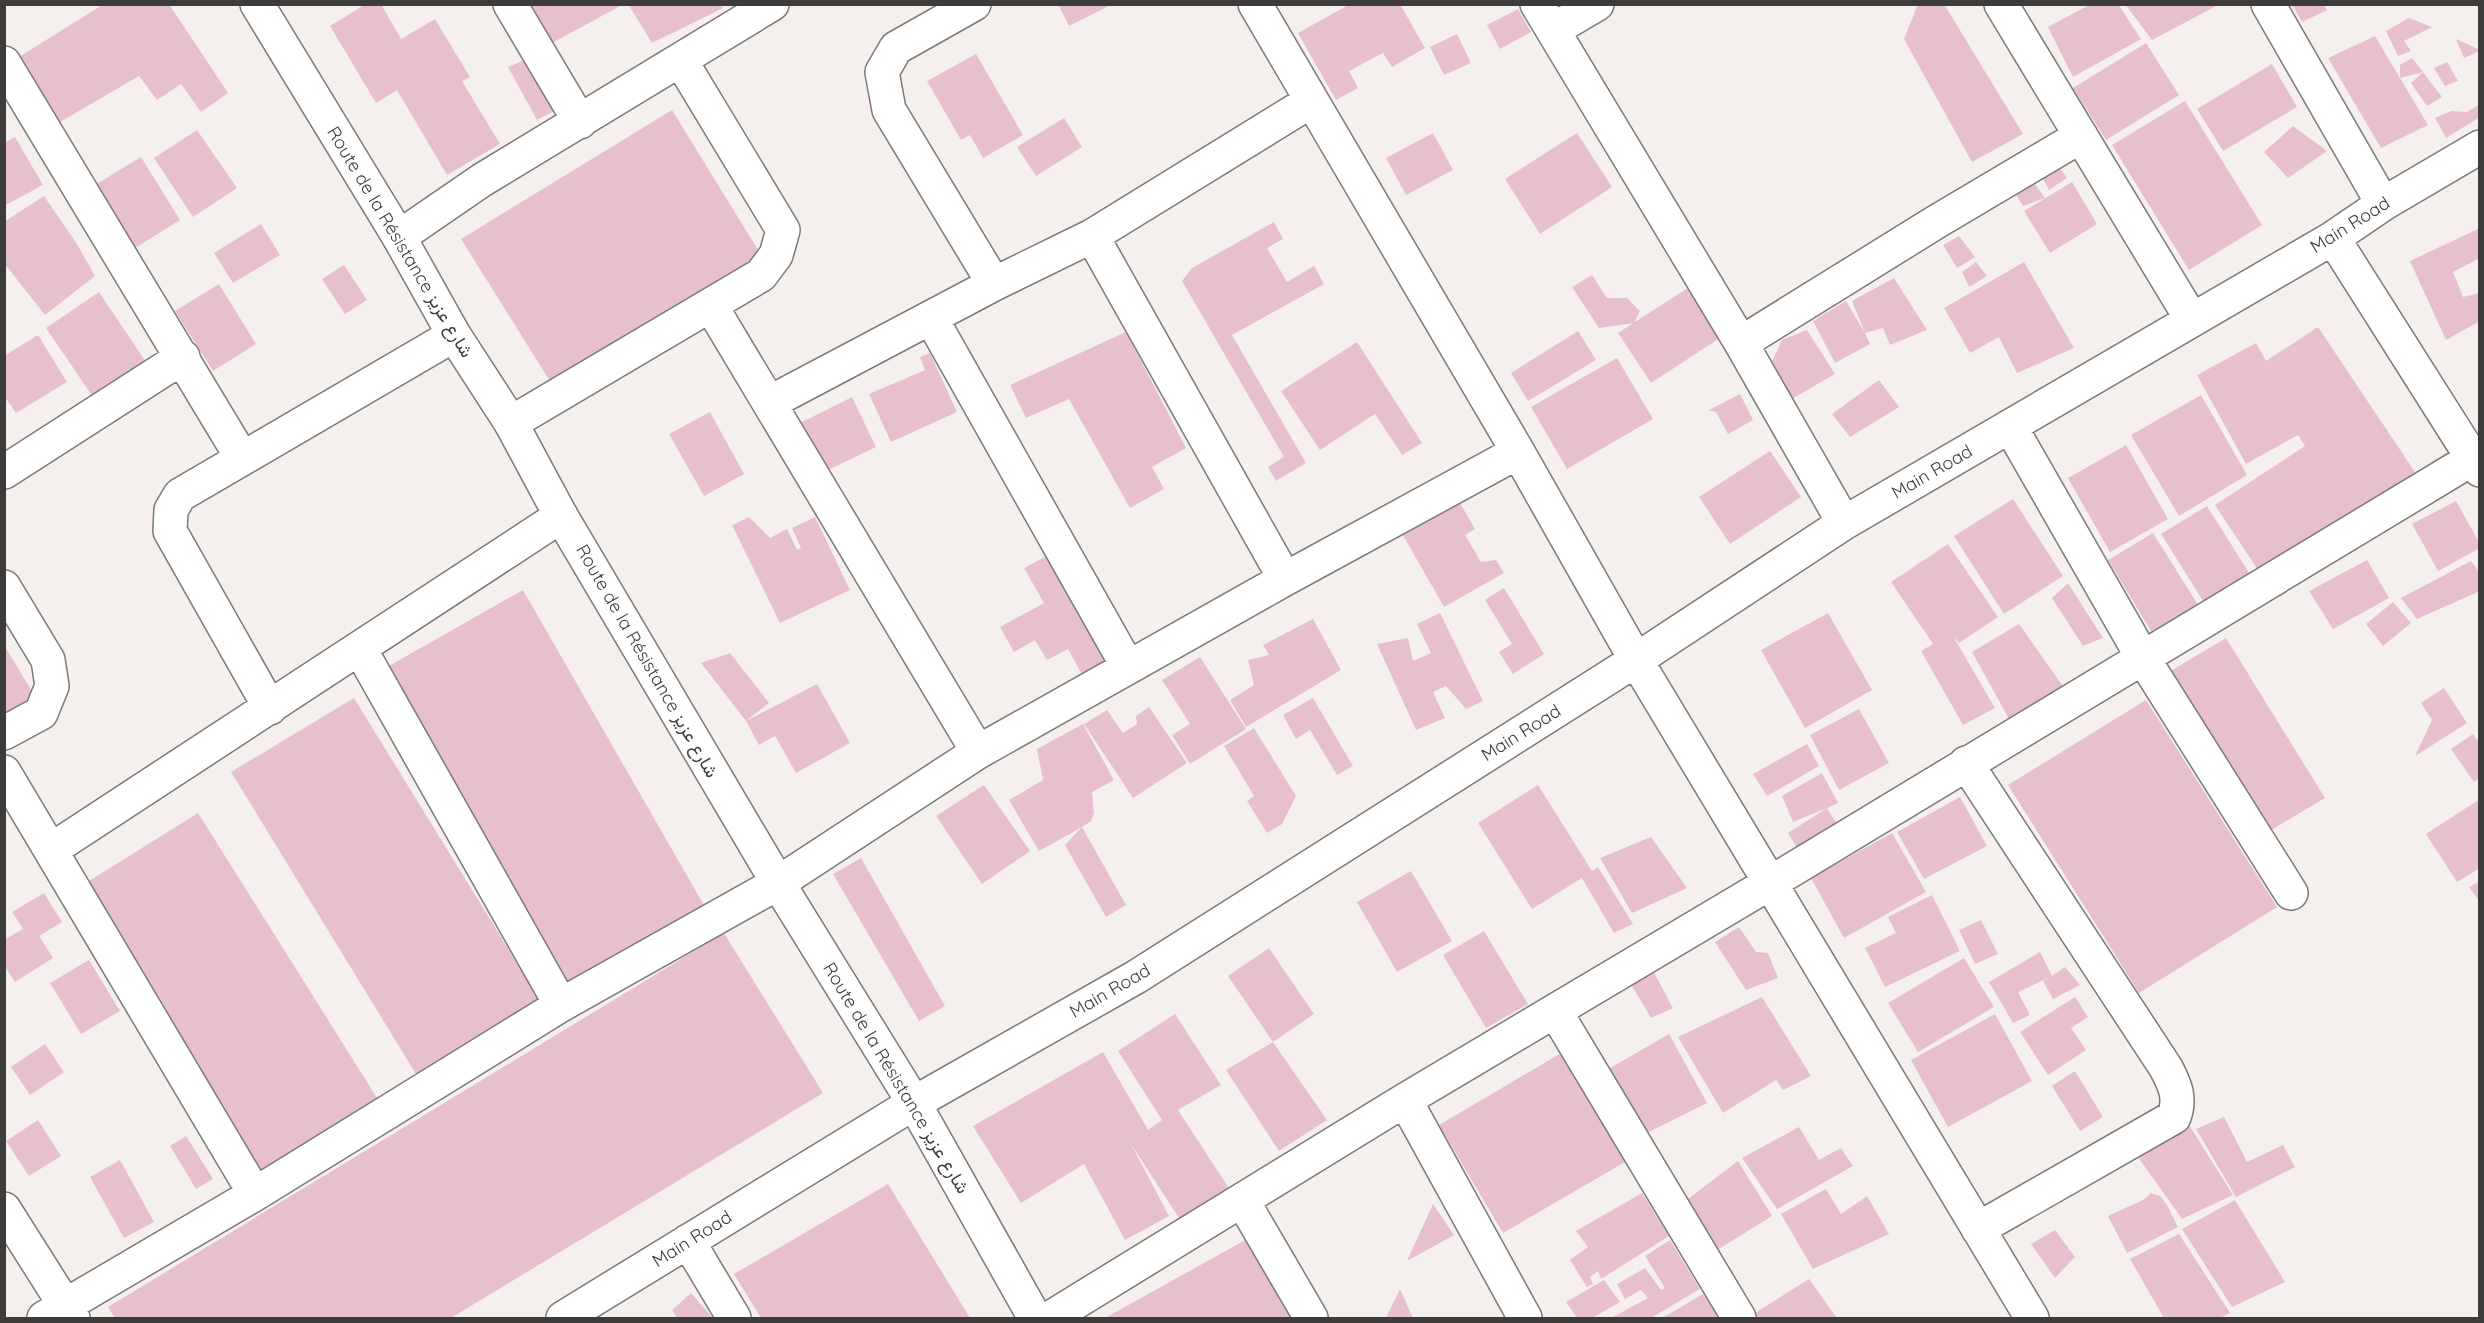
<svg xmlns="http://www.w3.org/2000/svg" width="2484" height="1323" font-family="Quicksand,Vazirmatn,sans-serif">
  <style>
    .building { fill: #e6c0cf }
    .lines { fill: none; stroke-linecap: round; stroke-linejoin: round }
    .minor-casing { stroke: #7d7976; stroke-width: 36 }
    .primary-casing { stroke: #7d7976; stroke-width: 36 }
    .minor { stroke: #fff; stroke-width: 33 }
    .primary { stroke: #fff; stroke-width: 33 }
    .labels { text-anchor: middle; stroke-width: 4.5; stroke-linejoin: round; paint-order: stroke }
    .street-label { font-size: 18px; fill: #3d3c3a; stroke: #fefefe }
  </style>
  <rect width="100%" height="100%" fill="#f5f0ed"/>
  <path class="building" d="M104,4H169L228,93L201,112L181,84L157,100L139,76L55,125L14,60Z
    M366,4H381L401,39L435,19L470,77L462,81L500,144L447,175L397,90L376,103L330,26Z
    M531,4H624L552,43Z
    M628,4H721L723,8L652,43Z
    M1058,4H1113L1069,26Z
    M1350,4H1400L1425,48L1392,67L1383,53L1349,71L1358,88L1336,100L1298,33Z
    M1918,4H1944L2023,134L1972,162L1904,39Z
    M2091,4H2118L2141,39L2073,77L2048,27Z
    M2125,4H2220L2152,40Z
    M2292,4H2323L2327,10L2302,22Z
    M1518,9L1531,32L1500,49L1487,25Z
    M2409,18L2432,27L2404,41L2411,51L2398,56L2386,31Z
    M1457,34L1471,63L1444,75L1430,47Z
    M2375,36L2428,125L2381,148L2328,58Z
    M2456,39L2480,50V51L2464,58Z
    M2146,43L2179,95L2106,140L2073,88Z
    M976,54L1023,135L983,158L970,135L961,140L927,81Z
    M531,57L560,108L537,120L508,67Z
    M2412,58L2423,72L2400,78V65Z
    M2447,62L2458,81L2445,86L2434,68Z
    M2272,64L2297,107L2223,151L2197,109Z
    M2423,72L2442,97L2427,106L2411,83Z
    M2185,101L2262,225L2189,270L2112,145Z
    M2480,104V117L2446,138L2435,118L2451,111L2467,112Z
    M672,110L763,258L553,386L461,239Z
    M1064,118L1082,147L1036,176L1017,147Z
    M2293,126L2327,151L2288,178L2264,152Z
    M197,130L237,188L193,217L154,158Z
    M1433,133L1453,170L1406,195L1386,158Z
    M1577,133L1612,187L1540,234L1505,179Z
    M15,137L43,185L4,206V143Z
    M141,157L180,220L135,248L95,185Z
    M2057,164L2067,178L2049,190L2040,173Z
    M2031,179L2045,198L2023,206L2012,188Z
    M2072,182L2097,224L2050,253L2024,211Z
    M44,196L77,244L95,276L45,315L4,263V222Z
    M1274,222L1283,239L1267,248L1287,282L1314,266L1324,284L1232,335L1306,463L1276,481L1268,467L1284,457L1182,281L1192,268Z
    M261,224L280,255L233,283L214,253Z
    M2480,228V258L2453,272L2463,297L2480,293V321L2446,340L2410,261Z
    M1959,236L1975,257L1957,268L1943,245Z
    M1976,262L1987,276L1969,287L1962,272Z
    M2024,262L2074,348L2017,373L1999,337L1970,353L1944,308Z
    M344,265L367,300L345,314L322,279Z
    M1592,275L1607,298H1627L1640,311L1634,323L1599,328L1572,287Z
    M1894,278L1927,330L1890,345L1883,328L1865,333L1870,344L1835,363L1813,321L1846,301L1865,333L1852,301Z
    M219,284L256,344L213,371L175,311Z
    M1694,284L1726,334L1651,383L1618,333Z
    M99,292L148,365L95,400L46,328Z
    M2318,327L2415,472L2260,573L2215,505L2305,446L2298,435L2246,464L2197,375L2256,343L2266,361Z
    M1807,330L1835,374L1790,400L1769,368L1782,340Z
    M1578,331L1596,360L1528,401L1511,373Z
    M1126,332L1186,448L1152,467L1164,489L1130,508L1069,399L1026,418L1010,385Z
    M38,335L67,382L16,413L4,396V356Z
    M1357,342L1422,443L1402,455L1375,414L1320,450L1281,391Z
    M930,353L957,412L891,442L869,394L925,370L920,357Z
    M1617,358L1653,419L1567,469L1531,407Z
    M1879,380L1899,407L1850,437L1832,414Z
    M1740,394L1753,420L1728,434L1716,412L1709,410Z
    M2201,395L2247,475L2179,516L2131,435Z
    M852,397L876,447L822,473L798,424Z
    M710,412L744,474L704,496L669,434Z
    M2126,445L2168,519L2110,552L2068,478Z
    M1770,451L1801,497L1730,544L1699,497Z
    M1453,491L1475,529L1465,535L1481,562L1496,560L1504,573L1444,607L1396,523Z
    M2013,499L2063,576L2004,614L1954,536Z
    M2456,501L2480,544V548L2438,571L2412,524Z
    M2207,506L2251,576L2205,604L2161,534Z
    M749,517L770,538L787,529L797,550L801,548L792,528L815,517L850,590L780,623L732,525Z
    M2153,533L2200,608L2154,636L2108,560Z
    M1948,544L1998,617L1959,643L1953,636L1995,708L1963,725L1921,651L1933,644L1891,582Z
    M1056,551L1118,663L1085,680L1068,649L1047,660L1035,640L1014,652L1000,627L1044,603L1024,568Z
    M2367,560L2389,598L2333,629L2309,591Z
    M2471,561L2480,573V591L2417,619L2401,598Z
    M2068,583L2103,638L2083,646L2052,598Z
    M1504,588L1544,654L1513,674L1499,652L1512,644L1485,600Z
    M523,590L705,907L562,987L380,671Z
    M2393,602L2411,623L2383,646L2366,624Z
    M1440,613L1483,701L1466,709L1446,686L1433,692L1445,718L1416,730L1377,644L1408,638L1413,661L1431,653L1417,624Z
    M1828,613L1872,690L1805,728L1761,650Z
    M1313,619L1341,670L1246,727L1230,700L1254,685L1248,660L1269,655L1263,645Z
    M2019,624L2067,692L2013,726L1972,652Z
    M2226,638L2325,798L2268,832L2169,672Z
    M4,645L36,698L4,717Z
    M730,653L769,703L746,721L701,663Z
    M1200,657L1246,729L1190,764L1172,735L1190,724L1162,680Z
    M817,684L850,743L796,773L775,736L759,745L746,721Z
    M2444,688L2467,723L2415,756L2432,720L2421,703Z
    M354,698L539,999L416,1074L231,772Z
    M1313,698L1353,766L1337,775L1310,730L1296,739L1283,715Z
    M2146,700L2277,907L2139,993L2008,785Z
    M1149,707L1187,763L1133,798L1084,724L1107,710L1123,733L1137,724L1136,716Z
    M1859,709L1889,763L1839,790L1810,735Z
    M1083,724L1114,780L1092,792L1094,813L1091,821L1082,827L1126,905L1106,917L1065,845L1082,827L1039,851L1009,800L1043,780L1037,749Z
    M1254,728L1296,796L1282,824L1267,833L1247,801L1254,796L1224,746Z
    M2473,734L2480,744V778L2474,782L2451,749Z
    M1807,744L1819,766L1767,796L1753,774Z
    M1822,773L1838,803L1827,808L1838,826L1800,852L1788,833L1827,808L1793,822L1782,796Z
    M984,785L1030,851L982,884L936,816Z
    M1538,785L1592,871L1598,867L1633,924L1614,933L1582,878L1532,909L1478,823Z
    M1960,797L1987,846L1924,879L1897,832Z
    M2480,799V868L2457,882L2426,834Z
    M198,813L379,1101L261,1174L81,886Z
    M1892,833L1926,892L1844,938L1811,878Z
    M1651,837L1687,888L1632,913L1600,858Z
    M861,858L945,1006L919,1021L833,874Z
    M1411,871L1452,941L1397,972L1357,902Z
    M2480,881V902L2469,887Z
    M44,893L62,922L39,936L53,958L15,982L4,965V940L23,929L12,912Z
    M1932,895L1960,951L1885,987L1865,948L1896,933L1888,917Z
    M1981,920L1998,954L1975,964L1959,930Z
    M1739,927L1756,952L1768,953L1778,978L1746,990L1715,942Z
    M1484,931L1528,1004L1486,1028L1443,955Z
    M724,933L823,1093L451,1318H115L108,1307Z
    M1269,948L1314,1014L1273,1042L1228,976Z
    M2040,952L2052,976L2065,967L2080,985L2053,999L2043,981L2050,977L2018,992L2030,1015L2013,1023L1989,982Z
    M1964,958L1994,1007L1918,1052L1888,1003Z
    M89,960L120,1011L81,1034L50,983Z
    M1649,963L1673,1008L1651,1018L1626,976Z
    M1762,997L1811,1076L1783,1090L1776,1080L1723,1113L1678,1037Z
    M2075,997L2088,1017L2071,1028L2086,1050L2048,1075L2020,1032Z
    M1175,1014L1221,1085L1178,1110L1230,1190L1181,1221L1131,1144L1169,1216L1125,1240L1084,1164L1021,1203L973,1126L1103,1052L1148,1130L1162,1120L1118,1051Z
    M1995,1014L2032,1081L1948,1127L1911,1060Z
    M1669,1034L1707,1103L1645,1134L1605,1071Z
    M1273,1042L1327,1120L1279,1151L1226,1070Z
    M45,1044L64,1072L30,1095L11,1067Z
    M1563,1052L1627,1161L1503,1233L1439,1125Z
    M2075,1071L2103,1117L2080,1131L2052,1086Z
    M2224,1117L2247,1162L2283,1145L2295,1167L2236,1197L2196,1129Z
    M38,1120L61,1156L29,1176L6,1141Z
    M2186,1120L2233,1195L2182,1219L2135,1153Z
    M1799,1127L1819,1160L1841,1148L1853,1166L1777,1209L1742,1158Z
    M186,1136L213,1179L196,1189L170,1146Z
    M120,1160L154,1222L124,1238L90,1177Z
    M1738,1161L1772,1216L1714,1252L1684,1202Z
    M888,1184L970,1318H761L734,1274Z
    M1826,1189L1841,1214L1867,1196L1889,1234L1813,1269L1781,1214Z
    M1642,1193L1669,1236L1601,1279L1598,1271L1590,1277L1593,1284L1587,1287L1570,1260L1588,1247L1576,1231Z
    M2151,1193L2160,1196L2167,1205L2178,1227L2127,1253L2108,1216L2143,1200Z
    M2235,1200L2285,1282L2232,1307L2182,1229Z
    M1433,1204L1454,1235L1407,1261Z
    M2055,1230L2075,1257L2055,1278L2031,1244Z
    M2179,1234L2230,1313L2220,1318H2164L2130,1259Z
    M1247,1239L1292,1318H1105Z
    M1670,1240L1700,1289L1651,1318H1611L1648,1298L1641,1290L1625,1299L1617,1284L1645,1268L1661,1290L1665,1288L1645,1256Z
    M1809,1279L1837,1318H1754L1752,1315Z
    M1604,1280L1620,1302L1592,1318H1577L1566,1302Z
    M1400,1289L1413,1318H1386Z
    M691,1293L713,1318H677L672,1310Z
    M1703,1294L1720,1318H1662Z"/>
  <g class="lines">
    <g class="minor-casing">
      <path id="minor" d="M510,4L580,122
        M974,4L896,48L882,72L889,110L994,284L1092,236L1311,101
        M1255,4L1518,452L1636,660L2032,1318
        M1537,4L1741,343L1844,523
        M2001,4L2192,320
        M2268,4L2383,204
        M1553,30L1597,4
        M4,63L242,458
        M1092,236L1285,579
        M399,237L482,180L772,4
        M2333,238L2480,470
        M711,306L978,752
        M931,318L1128,667
        M1741,343L1936,222L2081,136
        M769,403L994,284
        M511,423L761,275L776,255L783,230L681,61
        M2010,426L2143,658L2291,893
        M4,472L183,357
        M4,587L48,660L52,686L41,713L4,733
        M360,649L561,1005
        M270,708L170,531L171,510L180,495L454,335
        M1966,763L2166,1068C2175,1085 2181,1098 2174,1117L1978,1229
        M4,772L255,1194
        M51,850L561,516
        M1555,1011L1739,1318
        M1405,1100L1525,1318
        M1242,1200L1311,1318
        M4,1209L73,1318
        M688,1241L734,1318
        M44,1318L255,1194L561,1005L778,883L978,752L1285,579L1518,452
        M563,1318L914,1103L1136,977L1636,660L1844,523L2333,238L2383,204L2480,147
        M1050,1318L1405,1100L1770,883L2472,459"/>
    </g>
    <g class="primary-casing">
      <path id="primary" d="M257,4L399,237L454,335L511,423L561,516L778,883L914,1103L1035,1318"/>
    </g>
    <use href="#minor" class="minor"/>
    <use href="#primary" class="primary"/>
  </g>
  <g class="labels">
    <g class="street-label">
      <text transform="translate(2350 225) rotate(-32)" y="6">Main Road</text>
      <text transform="translate(400 242) rotate(59)" y="6">Route de la Résistance شارع عزيز</text>
      <text transform="translate(1932 472) rotate(-30)" y="6">Main Road</text>
      <text transform="translate(647 661) rotate(60)" y="6">Route de la Résistance شارع عزيز</text>
      <text transform="translate(1521 733) rotate(-32)" y="6">Main Road</text>
      <text transform="translate(1110 991) rotate(-30)" y="6">Main Road</text>
      <text transform="translate(896 1078) rotate(59)" y="6">Route de la Résistance شارع عزيز</text>
      <text transform="translate(692 1239) rotate(-32)" y="6">Main Road</text>
    </g>
  </g>
  <rect width="2484" height="1323" fill="none" stroke="#3d3c3a" stroke-width="12"/>
</svg>
